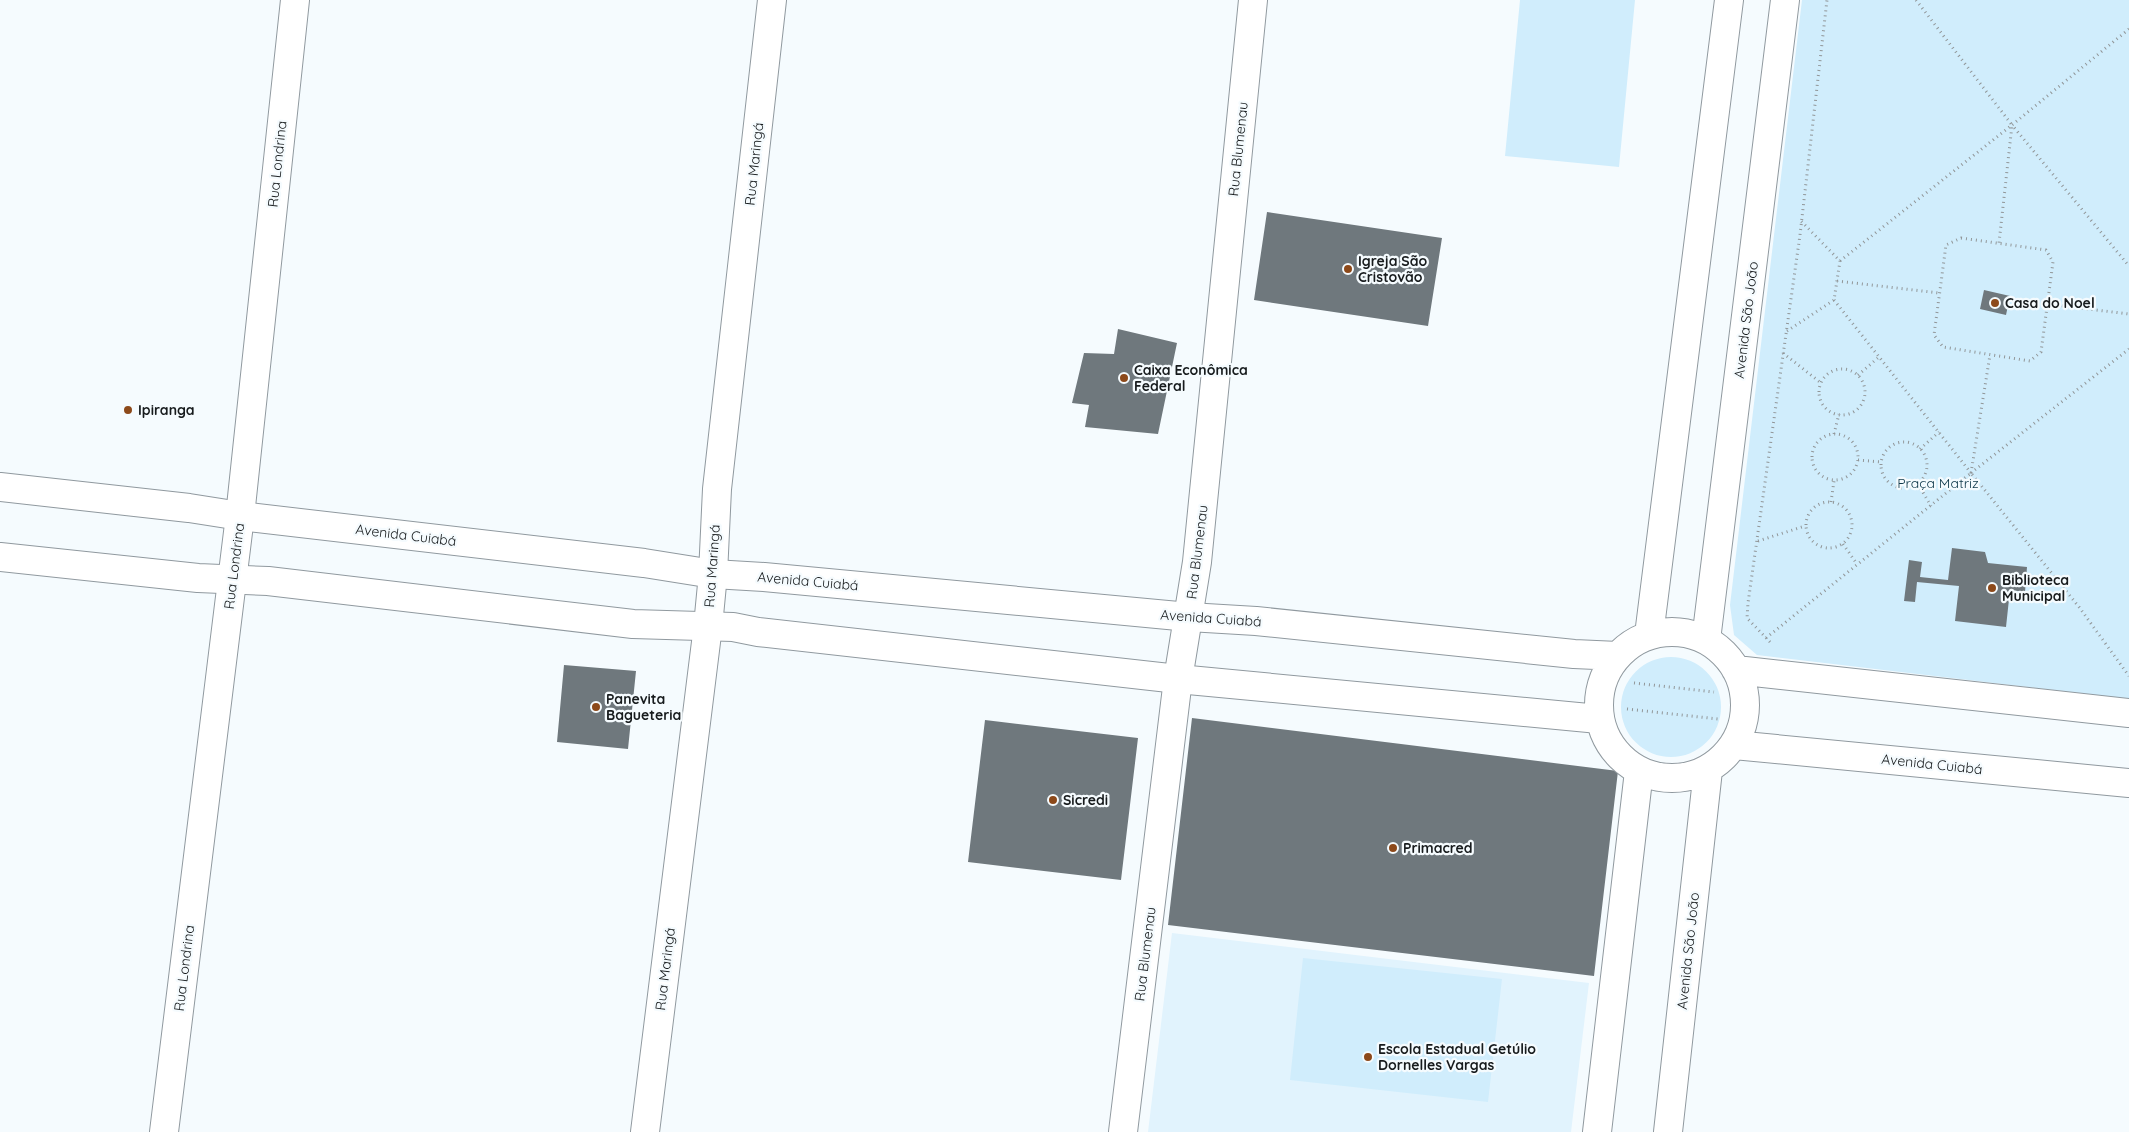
<svg xmlns="http://www.w3.org/2000/svg" width="2129" height="1132" font-family="Quicksand,sans-serif">
  <style>
    .built { fill: #e1f3fd }
    .green { fill: #d0edfc }
    .building { fill: #6f787d }
    .lines { fill: none; stroke-linecap: round; stroke-linejoin: round }
    .minor-casing { stroke: #90999f; stroke-width: 30 }
    .tertiary-casing { stroke: #90999f; stroke-width: 30 }
    .path { stroke: #919698; stroke-width: 3; stroke-dasharray: 1 4; stroke-linecap: butt }
    .minor { stroke: #fff; stroke-width: 28 }
    .tertiary { stroke: #fff; stroke-width: 28 }
    .poi-dot { fill: #8c491a; stroke: #f5fbfe; stroke-width: 2 }
    .labels { text-anchor: middle; stroke-width: 4.5; stroke-linejoin: round; paint-order: stroke }
    .street-label { font-size: 14px; fill: #171b1d; stroke: #f5fbfe }
    .poi-label { font-size: 14px; font-weight: bold; fill: #171b1d; stroke: #f5fbfe; text-anchor: start }
    .park-label { font-size: 14px; fill: #0d3749; stroke: #f5fbfe }
  </style>
  <rect width="100%" height="100%" fill="#f5fbfe"/>
  <path class="built" d="M1172,933L1589,983L1571,1132H1148Z"/>
  <path class="green" d="M1520,0H1635L1619,167L1505,156Z
    M1802,0H2129V699L1757,655L1734,635L1730,605Z
    M1621 707a50 50 0 1 1 100 0a50 50 0 1 1-100 0Z
    M1303,958L1502,979L1488,1102L1290,1080Z"/>
  <path class="building" d="M1267,212L1442,238L1428,326L1254,300Z
    M1984,290L2010,296L2006,315L1980,309Z
    M1118,329L1177,343L1158,434L1085,427L1089,405L1072,403L1084,353L1114,354Z
    M1952,548L1985,552L1988,563L2027,567L2025,592L2010,590L2006,627L1955,621L1959,586L1917,582L1915,602L1904,601L1909,560L1922,562L1920,577L1948,580Z
    M564,665L636,671L628,749L557,742Z
    M1192,718L1618,771L1594,976L1168,925Z
    M985,720L1138,738L1121,880L968,862Z"/>
  <g class="lines">
    <g class="minor-casing">
      <path id="minor" d="M164,1132L240,516L295,0
        M645,1132L708,626L713,574L717,489L772,0
        M1123,1132L1178,679L1197,562L1253,0"/>
    </g>
    <g class="tertiary-casing">
      <path id="tertiary" d="M0,487L189,508L240,516L644,563L713,574L764,577L1189,617L1256,621L1574,654L1618,656
        M0,557L198,578L268,581L633,624L733,627L758,632L1178,679L1599,719
        M1599 705a73 73 0 1 1 146 0a73 73 0 1 1-146 0Z
        M1649,635L1729,0
        M1706,640L1785,0
        M1736,670L2129,713
        M1734,745L2129,783
        M1597,1132L1639,771
        M1668,1132L1708,770"/>
    </g>
    <path class="path" d="M1916,0L2012,125L1999,243
      M2129,29L2012,125L2129,266
      M1961,238L2046,250L2053,262L2041,352L2030,361L1943,347L1934,335L1946,245Z
      M1840,261L2012,125
      M1837,281L1939,293
      M1834,300L1971,473
      M2047,304L2129,314
      M1787,331L1834,300L1840,261L1801,221
      M1783,353L1821,383
      M1819 392a23 23 0 1 1 46 0a23 23 0 1 1-46 0Z
      M1858,375L1879,357
      M1812 457a23 23 0 1 1 46 0a23 23 0 1 1-46 0Z
      M1834,434L1839,414
      M1881 465a23 23 0 1 1 46 0a23 23 0 1 1-46 0Z
      M1920,449L1939,432
      M1858,460L1881,462
      M1971,473L2129,349
      M1971,473L1990,355
      M1918,484L1931,506
      M1806 525a23 23 0 1 1 46 0a23 23 0 1 1-46 0Z
      M1831,502L1834,481
      M1758,541L1805,526
      M1843,544L1857,564
      M1766,638L1971,473L2079,607L2129,676
      M1770,642L1747,618L1748,603L1800,235L1827,0
      M1634,683L1714,692
      M1627,709L1718,719"/>
    <use href="#minor" class="minor"/>
    <use href="#tertiary" class="tertiary"/>
  </g>
  <g class="poi-dot">
    <circle cx="1348" cy="269" r="5"/>
    <circle cx="1995" cy="303" r="5"/>
    <circle cx="1124" cy="378" r="5"/>
    <circle cx="128" cy="410" r="5"/>
    <circle cx="1992" cy="588" r="5"/>
    <circle cx="596" cy="707" r="5"/>
    <circle cx="1053" cy="800" r="5"/>
    <circle cx="1393" cy="848" r="5"/>
    <circle cx="1368" cy="1057" r="5"/>
  </g>
  <g class="labels">
    <g class="street-label">
      <text transform="translate(1238 149) rotate(-84)" y="5">Rua Blumenau</text>
      <text transform="translate(277 164) rotate(-84)" y="5">Rua Londrina</text>
      <text transform="translate(754 164) rotate(-84)" y="5">Rua Maringá</text>
      <text transform="translate(1746 320) rotate(-83)" y="5">Avenida São João</text>
      <text transform="translate(406 535) rotate(7)" y="5">Avenida Cuiabá</text>
      <text transform="translate(1197 552) rotate(-83)" y="5">Rua Blumenau</text>
      <text transform="translate(234 566) rotate(-83)" y="5">Rua Londrina</text>
      <text transform="translate(712 566) rotate(-86)" y="5">Rua Maringá</text>
      <text transform="translate(808 581) rotate(5)" y="5">Avenida Cuiabá</text>
      <text transform="translate(1211 618) rotate(4)" y="5">Avenida Cuiabá</text>
      <text transform="translate(1932 764) rotate(6)" y="5">Avenida Cuiabá</text>
      <text transform="translate(1688 951) rotate(-84)" y="5">Avenida São João</text>
      <text transform="translate(1145 954) rotate(-83)" y="5">Rua Blumenau</text>
      <text transform="translate(184 968) rotate(-83)" y="5">Rua Londrina</text>
      <text transform="translate(665 969) rotate(-83)" y="5">Rua Maringá</text>
    </g>
    <g class="poi-label">
      <text x="1358" y="266">Igreja São<tspan x="1358" dy="16">Cristovão</tspan></text>
      <text x="2005" y="308">Casa do Noel</text>
      <text x="1134" y="375">Caixa Econômica<tspan x="1134" dy="16">Federal</tspan></text>
      <text x="138" y="415">Ipiranga</text>
      <text x="2002" y="585">Biblioteca<tspan x="2002" dy="16">Municipal</tspan></text>
      <text x="606" y="704">Panevita<tspan x="606" dy="16">Bagueteria</tspan></text>
      <text x="1063" y="805">Sicredi</text>
      <text x="1403" y="853">Primacred</text>
      <text x="1378" y="1054">Escola Estadual Getúlio<tspan x="1378" dy="16">Dornelles Vargas</tspan></text>
    </g>
    <g class="park-label">
      <text x="1938" y="488">Praça Matriz</text>
    </g>
  </g>
</svg>
